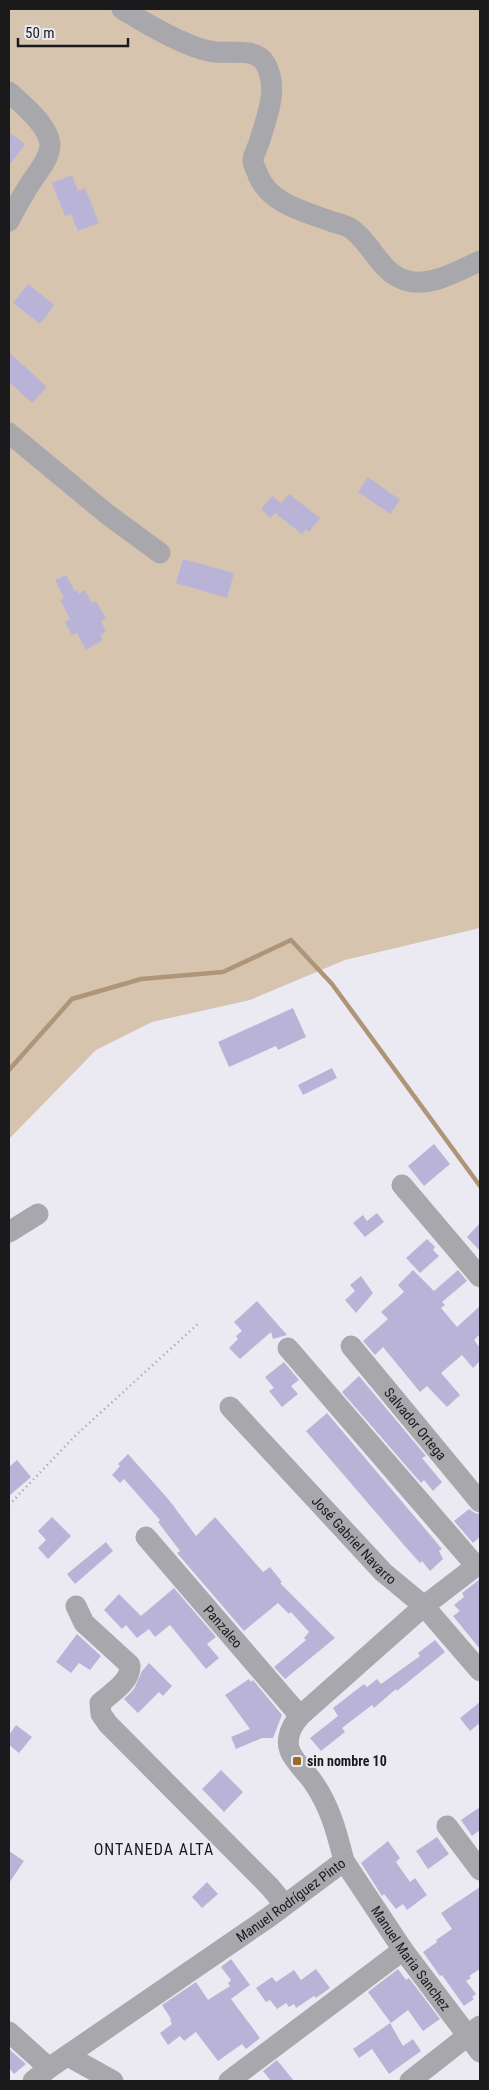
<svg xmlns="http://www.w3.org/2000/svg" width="489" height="2090" font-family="'Roboto Condensed',sans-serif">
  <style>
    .green { fill: #d7c4af }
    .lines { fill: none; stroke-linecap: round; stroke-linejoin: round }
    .stream { stroke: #ae9578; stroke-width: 4.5 }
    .building { fill: #b9b4d7 }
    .path { stroke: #99999f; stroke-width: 2.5; stroke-dasharray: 1 4; stroke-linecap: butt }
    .minor { stroke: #a8a7ab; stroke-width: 21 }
    .poi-dot { fill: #9e6a22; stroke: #ebeaf2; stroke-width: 2 }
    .labels { text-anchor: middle; stroke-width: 4; stroke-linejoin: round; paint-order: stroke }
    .street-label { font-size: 14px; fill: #1a1a1d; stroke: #ebeaf2 }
    .poi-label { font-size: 14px; font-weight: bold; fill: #1a1a1d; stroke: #ebeaf2; text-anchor: start }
    .quarter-label { font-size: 16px; letter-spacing: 1px; fill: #1a1a1d; stroke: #ebeaf2 }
  </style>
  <rect width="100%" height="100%" fill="#ebeaf2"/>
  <path class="green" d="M9,9H480V928L345,960L250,1000L152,1022L96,1050L9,1139Z"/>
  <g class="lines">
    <path class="stream" d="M9,1070L72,999L141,979L223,972L291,940L332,984L480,1186"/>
  </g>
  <path class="building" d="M9,132L25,144L9,166Z
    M72,175L78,191L85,188L99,223L78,231L71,214L65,216L52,183Z
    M28,284L54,305L40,324L13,303Z
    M9,352L47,387L32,403L9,382Z
    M368,477L400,500L390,514L358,492Z
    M289,494L320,518L309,532L306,529L302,534L275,513L270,518L261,509L272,496L281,503Z
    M183,559L234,573L227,598L176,583Z
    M66,575L75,592L77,590L79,594L85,590L92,603L96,601L106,618L101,621L106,632L100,635L103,640L86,650L77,633L72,635L65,622L70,619L60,600L64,598L55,580Z
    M293,1008L306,1037L278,1050L276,1046L229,1067L218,1042Z
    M332,1068L337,1078L303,1095L298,1085Z
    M434,1144L450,1164L424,1186L408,1166Z
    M377,1213L384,1222L365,1237L353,1223L363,1215L367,1221Z
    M480,1223V1251L467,1237Z
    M427,1239L435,1247L433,1250L439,1256L420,1273L406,1258Z
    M413,1270L434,1291L458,1270L467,1281L442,1302L445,1305L441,1308L457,1327L480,1306V1334L474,1340L480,1348V1361L473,1368L462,1355L441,1373L460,1395L447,1407L427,1386L420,1392L383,1347L375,1355L363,1341L388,1319L381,1312L404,1292L398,1285Z
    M361,1276L373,1293L356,1313L345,1300L355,1291L350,1285Z
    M257,1301L287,1335L273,1339L271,1332L240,1359L229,1348L238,1339L236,1336L242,1331L234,1322Z
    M284,1362L299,1380L291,1386L298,1394L282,1407L269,1391L274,1388L265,1377Z
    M359,1376L426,1456L422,1458L442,1482L433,1491L424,1480L421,1483L342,1392Z
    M327,1413L442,1549L439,1551L443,1559L430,1571L422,1561L420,1563L403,1544L306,1431Z
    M128,1454L169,1500L196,1536L215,1517L263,1572L270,1567L282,1582L280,1583L335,1638L285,1679L274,1667L306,1640L304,1638L309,1632L291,1612L289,1614L278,1603L244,1631L177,1553L180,1551L158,1522L160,1520L124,1479L120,1483L112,1475L120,1466L118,1464Z
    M17,1460L31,1477L9,1496V1467Z
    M469,1509L475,1513L480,1514V1537L473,1543L454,1521Z
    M52,1517L71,1536L48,1559L38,1548L46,1540L38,1531Z
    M106,1542L113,1551L75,1584L67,1574Z
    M480,1579V1649L453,1616L460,1611L454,1605L464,1597L462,1593Z
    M174,1588L216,1637L207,1644L219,1658L206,1669L170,1625L155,1637L149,1629L137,1638L126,1625L122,1629L104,1610L119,1594L141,1616Z
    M77,1634L101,1656L90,1670L79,1663L71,1673L56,1662Z
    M435,1640L445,1652L397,1691L396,1689L374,1708L372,1705L342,1728L345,1732L321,1751L310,1738L338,1716L333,1708L364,1684L367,1687L377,1679L381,1684L420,1656L418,1653Z
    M149,1663L172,1686L163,1696L159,1692L138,1713L124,1699L134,1689L142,1671Z
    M249,1679L251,1682L253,1680L282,1715L273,1738H262L236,1749L231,1737L250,1729L225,1695Z
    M480,1702V1723L470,1731L460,1718Z
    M16,1725L32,1737L19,1753L9,1745V1735Z
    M221,1770L243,1792L224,1812L202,1789Z
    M480,1807V1830L472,1836L461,1820Z
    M437,1837L449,1854L428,1869L416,1851Z
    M388,1841L400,1858L396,1862L410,1882L415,1878L427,1895L407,1910L403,1904L396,1909L384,1894L382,1896L361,1863Z
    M9,1851L24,1861L9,1883Z
    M207,1882L218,1894L202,1908L192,1897Z
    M480,1887V1969L469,1976L471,1978L466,1981L476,1994L472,1997L474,1999L464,2006L442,1975L440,1976L423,1952L437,1942L436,1940L452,1929L441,1913Z
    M231,1959L250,1985L231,1999L260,2038L246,2049L242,2044L218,2061L196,2032L184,2041L180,2036L168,2045L160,2033L172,2024L170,2020L171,2019L162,2005L196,1982L208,2000L230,1986L228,1983L231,1980L221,1967Z
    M316,1969L330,1988L316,1998L314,1996L296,2008L294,2004L289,2007L286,2003L277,2009L270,2000L266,2002L256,1988L272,1977L276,1982L294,1970L301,1980Z
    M398,1969L406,1980L409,1978L440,2019L423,2031L408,2010L391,2023L368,1992Z
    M390,2023L403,2046L413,2039L421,2051L389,2074L372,2049L359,2058L353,2049Z
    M9,2049L26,2064L14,2074L9,2068Z
    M277,2060L294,2081H271L263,2071Z"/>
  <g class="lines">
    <path class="path" d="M9,1505L76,1435L200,1322"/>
    <g class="minor">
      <path d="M122,9C145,23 188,49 215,52C230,54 255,47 265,63C280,89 266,118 259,143C257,148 253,156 253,161C253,165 257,171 258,175C270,205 307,212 333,222C340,224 349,226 354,231C374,247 381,274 408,281C431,287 460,270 480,261"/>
      <path d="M9,92C22,104 50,126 50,146C49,161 35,175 28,187C21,198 15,209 9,221"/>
      <path d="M9,433L107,514L160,553"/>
      <path d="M402,1185L480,1277"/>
      <path d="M9,1232L38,1214"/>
      <path id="s1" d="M351,1346L480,1502"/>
      <path d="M288,1348L476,1566"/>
      <path id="s2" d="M230,1407L383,1572L424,1606L480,1671"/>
      <path id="s3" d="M146,1537L300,1716"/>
      <path d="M76,1606L84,1623L130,1665C131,1682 111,1693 100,1703L101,1714L108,1724L270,1887L284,1904"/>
      <path d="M447,1826L480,1870"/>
      <path id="s4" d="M344,1861L403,1950L480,2052"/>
      <path d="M9,2032L49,2068"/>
      <path d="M68,2056L113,2081"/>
      <path id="s5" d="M33,2081L49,2068L269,1917L344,1861C337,1833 330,1806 313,1782C307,1773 293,1760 290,1751C285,1738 292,1725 300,1716L424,1606L480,1563"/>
      <path d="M229,2081L403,1950"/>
      <path d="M410,2081L480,2026"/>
    </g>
  </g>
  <rect class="poi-dot" x="292" y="1756" width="10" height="10" rx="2.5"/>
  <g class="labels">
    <g class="street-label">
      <text dy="5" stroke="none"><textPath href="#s1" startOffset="101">Salvador Ortega</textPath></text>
      <text dy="5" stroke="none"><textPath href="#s2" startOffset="182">José Gabriel Navarro</textPath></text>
      <text dy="5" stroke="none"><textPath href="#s3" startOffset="118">Panzaleo</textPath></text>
      <text dy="5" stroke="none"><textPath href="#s5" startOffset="315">Manuel Rodríguez Pinto</textPath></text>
      <text dy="5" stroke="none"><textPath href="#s4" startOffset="118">Manuel Maria Sanchez</textPath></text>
    </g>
    <g class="poi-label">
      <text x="307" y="1766">sin nombre 10</text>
    </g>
    <g class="quarter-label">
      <text x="154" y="1855">ONTANEDA ALTA</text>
    </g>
  </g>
  <rect width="489" height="2090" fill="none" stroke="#1a1a1d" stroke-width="20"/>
  <path d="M18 38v8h110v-8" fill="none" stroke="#1a1a1d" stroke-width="2.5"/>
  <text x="25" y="38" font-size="15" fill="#1a1a1d" stroke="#ebeaf2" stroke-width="4" paint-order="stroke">50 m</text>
</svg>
